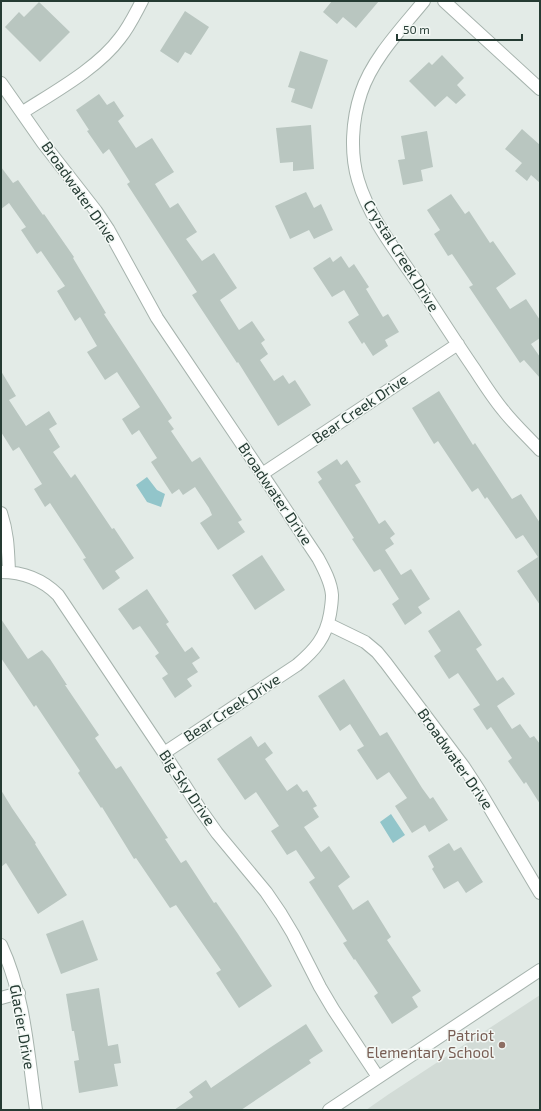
<svg xmlns="http://www.w3.org/2000/svg" width="541" height="1111" font-family="'Exo 2',sans-serif">
  <style>
    .built { fill: #d2dbd6 }
    .water { fill: #92c5ca }
    .building { fill: #b9c6c0 }
    .lines { fill: none; stroke-linecap: round; stroke-linejoin: round }
    .minor-casing { stroke: #a6b3ad; stroke-width: 14 }
    .minor { stroke: #fff; stroke-width: 12 }
    .education-dot { fill: #8d6e63; stroke: #f3f8f5; stroke-width: 1.5 }
    .labels { text-anchor: middle; stroke-width: 3; stroke-linejoin: round; paint-order: stroke }
    .street-label { font-size: 15px; fill: #253b33; stroke: #f3f8f5 }
    .education-label { font-size: 15px; fill: #785e54; stroke: #f3f8f5; text-anchor: end }
  </style>
  <rect width="100%" height="100%" fill="#e3ebe7"/>
  <path class="built" d="M540,995V1110H366L389,1094Z"/>
  <path class="water" d="M147,477L157,490L165,494L161,507L147,502L136,485Z
    M391,814L405,835L393,843L380,822Z"/>
  <path class="building" d="M332,1H379L356,28L343,17L337,24L323,12Z
    M39,2L70,32L40,62L5,27L19,12L24,17Z
    M185,11L209,27L191,55L185,52L178,63L160,51Z
    M300,51L328,60L312,109L291,102L295,89L288,87Z
    M442,55L464,78L457,85L466,95L456,104L447,96L435,107L409,81L429,62L432,65Z
    M99,94L107,105L114,101L124,116L118,121L136,148L152,138L174,172L155,184L170,208L178,203L197,232L186,239L202,261L214,253L237,288L220,300L239,330L252,321L265,340L261,343L268,354L260,360L274,381L283,375L289,384L295,380L311,405L278,426L238,362L237,363L192,295L197,292L127,184L130,182L109,149L103,154L87,131L89,130L76,110Z
    M311,125L314,169L293,171V162L280,163L276,128Z
    M522,129L540,145V183L531,175L527,181L515,171L522,163L505,149Z
    M427,131L433,167L421,170L423,181L403,185L398,160L405,159L401,136Z
    M1,167L13,183L18,180L43,215L44,214L74,257L73,258L106,313L104,314L172,418L168,421L174,429L171,431L192,462L200,457L242,520L238,522L245,532L218,550L200,523L212,515L209,508L195,487L183,495L179,489L172,494L151,462L157,458L139,430L132,435L122,419L140,407L117,372L105,380L87,352L97,346L80,317L75,321L57,291L65,286L41,251L37,254L21,230L26,227L9,203L1,209Z
    M306,192L314,208L321,204L333,230L314,239L309,230L290,239L275,206Z
    M451,194L465,214L469,211L490,243L493,241L516,274L496,288L510,309L526,299L540,320V338L531,344L540,357V378L524,360L520,363L469,287L473,285L452,254L448,256L434,234L440,230L427,210Z
    M341,256L349,268L354,264L369,287L366,289L383,317L388,314L399,332L385,340L388,346L373,356L364,342L362,344L348,322L359,315L344,290L332,297L313,268L330,257L333,262Z
    M1,371L16,396L9,400L26,426L49,411L57,424L49,429L60,447L53,452L71,478L75,474L112,529L114,528L134,558L115,571L120,578L103,590L83,559L86,558L81,550L50,503L45,507L34,489L42,484L19,447L13,451L1,432Z
    M439,391L473,445L475,443L512,499L521,494L540,523V605L517,571L538,557L523,535L516,539L487,497L485,499L478,488L472,492L438,441L434,444L412,408Z
    M337,459L341,465L347,460L361,482L355,485L365,501L379,524L385,520L395,534L390,538L394,544L385,550L401,575L411,569L430,599L418,607L422,613L405,625L392,604L399,599L380,569L374,572L352,539L354,538L318,482L322,479L317,472Z
    M262,555L285,590L255,610L232,575Z
    M147,589L169,622L166,624L185,652L192,647L200,658L192,663L198,672L187,679L192,686L175,698L162,678L168,674L155,656L159,653L140,626L133,630L118,609Z
    M459,610L482,645L476,649L497,681L503,677L515,694L497,706L512,729L520,724L530,738L534,736L540,744V804L526,782L524,784L508,761L512,758L491,727L487,730L473,709L480,705L458,673L449,679L434,656L441,651L428,631Z
    M1,619L28,659L42,650L50,659L67,685H65L99,735L95,738L116,769L121,766L168,838L165,839L181,863L186,860L214,903L216,902L238,934L272,986L239,1008L216,973L221,970L176,905L170,908L136,858L134,859L102,807L101,808L78,773L80,771L36,705L34,707L1,658Z
    M344,679L380,736L387,732L422,788L430,799L433,797L448,820L429,832L425,825L412,833L395,806L407,798L389,772L377,780L357,750L364,746L350,724L340,731L318,696Z
    M251,736L258,747L265,742L273,753L265,759L287,791L297,784L303,792L307,790L317,806L313,808L319,817L304,827L321,852L329,846L350,877L338,886L353,910L368,900L391,937L387,940L421,991L412,997L418,1007L392,1024L374,996L378,993L355,959L354,960L343,943L347,941L309,882L315,878L296,850L287,855L271,831L279,826L256,792L245,800L217,759Z
    M1,790L12,808L36,843L35,844L67,895L38,914L6,863L1,867Z
    M449,843L454,851L461,847L483,882L466,893L458,881L444,889L432,869L434,867L428,856Z
    M83,920L98,960L61,974L46,934Z
    M99,988L108,1046L118,1044L121,1063L114,1064L118,1086L79,1093L74,1061L79,1060L74,1031H72L66,994Z
    M306,1024L323,1051L309,1060L311,1063L241,1110H174L193,1097L189,1092L206,1080L211,1088L271,1047Z"/>
  <g class="lines">
    <g class="minor-casing">
      <path id="minor" d="M424,1C402,28 372,59 361,93C352,120 350,153 358,180C369,217 395,250 417,282C436,311 455,341 475,370C484,384 493,398 503,410C514,424 528,437 540,450
        M444,1L540,89
        M1,83L43,143L96,211L108,229L157,318L262,474L318,558C324,569 331,582 332,595C332,601 331,608 330,614C326,637 315,650 297,665L164,753
        M23,112C54,92 98,68 120,38C129,27 135,14 142,1
        M262,474L458,344
        M1,513C8,534 8,550 9,572
        M1,572C23,572 43,580 58,595L164,753L200,809L217,833L266,892L281,914L293,934L320,987L333,1009L378,1077
        M328,624L365,642L377,652L386,663L464,767L479,790L540,893
        M1,945C25,996 28,1055 36,1110
        M1,998L19,993
        M329,1110L540,970"/>
    </g>
    <use href="#minor" class="minor"/>
  </g>
  <circle class="education-dot" cx="502" cy="1045" r="4"/>
  <g class="labels">
    <g class="street-label">
      <text transform="translate(79 192) rotate(55)" y="5">Broadwater Drive</text>
      <text transform="translate(401 256) rotate(58)" y="5">Crystal Creek Drive</text>
      <text transform="translate(360 409) rotate(-34)" y="5">Bear Creek Drive</text>
      <text transform="translate(275 494) rotate(56)" y="5">Broadwater Drive</text>
      <text transform="translate(232 708) rotate(-33)" y="5">Bear Creek Drive</text>
      <text transform="translate(455 759) rotate(55)" y="5">Broadwater Drive</text>
      <text transform="translate(187 788) rotate(56)" y="5">Big Sky Drive</text>
      <text transform="translate(22 1027) rotate(80)" y="5">Glacier Drive</text>
    </g>
    <g class="education-label">
      <text x="494" y="1041">Patriot<tspan x="494" dy="17">Elementary School</tspan></text>
    </g>
  </g>
  <rect width="541" height="1111" fill="none" stroke="#253b33" stroke-width="4"/>
  <path d="M397 34v6h125v-6" fill="none" stroke="#253b33" stroke-width="2"/>
  <text x="403" y="34" font-size="12" fill="#253b33" stroke="#f3f8f5" stroke-width="3" paint-order="stroke">50 m</text>
</svg>
